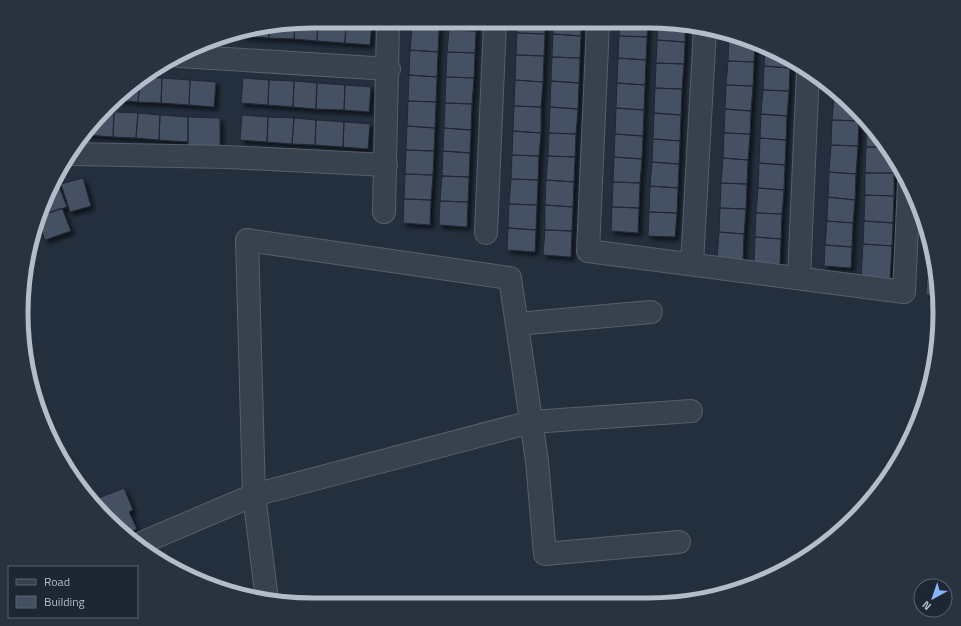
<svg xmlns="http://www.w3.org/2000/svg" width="961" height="626" font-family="'Titillium Web',sans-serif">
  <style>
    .building { fill: #455162; stroke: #1f2835; filter: url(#shadow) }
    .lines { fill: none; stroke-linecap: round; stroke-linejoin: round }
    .minor-casing { stroke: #565f6c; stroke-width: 24 }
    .minor { stroke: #38414e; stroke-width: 22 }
    .rim { fill: none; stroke: #b4bcc9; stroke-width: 5 }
  </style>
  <defs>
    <filter id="shadow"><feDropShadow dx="3.5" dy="3.5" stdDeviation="2" flood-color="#0009"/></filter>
  </defs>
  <rect width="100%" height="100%" fill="#242f3e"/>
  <path class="building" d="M318,21H346L345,43L317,41Z
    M318,21L317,41L294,39L295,24Z
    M346,21H372L370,45L345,43Z
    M412,22H439V29L412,28Z
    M449,22H476V31L449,30Z
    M518,22L545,23V34L517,33Z
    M554,23H581V36L553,34Z
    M620,23H648L647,37L619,36Z
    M658,23L685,24V42L657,40Z
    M295,24L294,39L269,38V28Z
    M269,28V38L242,36L243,33Z
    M412,28L439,29L438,52L410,50Z
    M449,30L476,31L475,53L447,52Z
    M517,33L545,34L544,56L516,55Z
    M553,34L581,36L580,58L552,57Z
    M619,36L647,37L646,60L618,58Z
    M729,36L755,44L754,62L728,61Z
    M657,40L685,42L684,64L656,63Z
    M765,47L777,51L790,60V68L764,66Z
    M410,50L438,52L437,77L409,75Z
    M447,52L475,53L474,78L446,77Z
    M516,55L544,56L543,82L515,80Z
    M552,57L580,58L579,83L551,81Z
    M618,58L646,60L645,85L617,83Z
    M728,61L754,62L753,86L726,85Z
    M656,63L684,64L682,89L655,88Z
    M764,66L790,68L789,91L763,90Z
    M409,75L437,77L436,102L408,101Z
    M144,77L162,78L161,103L138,102L140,81Z
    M446,77L474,78L472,104L445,103Z
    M162,78L190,80L189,105L161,103Z
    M243,78L269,80L268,105L241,103Z
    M190,80L216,82L214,107L189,105Z
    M269,80L294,81L293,107L268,105Z
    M515,80L543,82L541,107L514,106Z
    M140,81L138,102L119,100Z
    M294,81L317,83L316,109L293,107Z
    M551,81L579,83L578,109L550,107Z
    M317,83L345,85L344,110L316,109Z
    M617,83L645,85L644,110L616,108Z
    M345,85L371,87L369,112L344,110Z
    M726,85L753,86L751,111L725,109Z
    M655,88L682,89L681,115L654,113Z
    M834,89L840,93L844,97L834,96Z
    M763,90L789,91L787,116L761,114Z
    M834,96L844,97L859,113V121L832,120Z
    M408,101L436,102L435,128L407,126Z
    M445,103L472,104L471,130L444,128Z
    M514,106L541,107V133L513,131Z
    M550,107L578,109L576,134L549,133Z
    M616,108L644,110L643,136L615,134Z
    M725,109L751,111L750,134L724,133Z
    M107,111L114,112L113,137L88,135V129Z
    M114,112L138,113L136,138L113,137Z
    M138,113L160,115L159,140L136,138Z
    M654,113L681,115L680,141L653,139Z
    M761,114L787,116L786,140L760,138Z
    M160,115L188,117V142L159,140Z
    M242,115L268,117L267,142L240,140Z
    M188,117L220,118V153L188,152Z
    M268,117L294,118L292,144L267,142Z
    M294,118L316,120L315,145L292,144Z
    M316,120L344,122L343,147L315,145Z
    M832,120L859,121L858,146L831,145Z
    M867,121L880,135L887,147H866Z
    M344,122L370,124L368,149L343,147Z
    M407,126L435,128L434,151L406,150Z
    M444,128L471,130L470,153L443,151Z
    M88,129V135H82Z
    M513,131L541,133L539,156L512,155Z
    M549,133L576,134L575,157L548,156Z
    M724,133L750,134L748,160L723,158Z
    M615,134L643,136L642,159L614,157Z
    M760,138L786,140L785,165L759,163Z
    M653,139L680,141L679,164L652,162Z
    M831,145L858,146L856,174L829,172Z
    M866,147H887L894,159V173H865Z
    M406,150L434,151L433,175L405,174Z
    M443,151L470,153L469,177L442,176Z
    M512,155L539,156L538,180L511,179Z
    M548,156L575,157L574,182L546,180Z
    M614,157L642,159L640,183L613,182Z
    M723,158L748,160L747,184L721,183Z
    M652,162L679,164L678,188L650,186Z
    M759,163L785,165L784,190L758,188Z
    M829,172L856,174L855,200L828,197Z
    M865,173H894V196L865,195Z
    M405,174L433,175L431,200L404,199Z
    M442,176L469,177L468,202L440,201Z
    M83,178L91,206L70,212L61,184Z
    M511,179L538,180L537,205L509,204Z
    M546,180L574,182L573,207L545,205Z
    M57,181L67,207L37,217Z
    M613,182L640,183L639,208L612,207Z
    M721,183L747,184L746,209L720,208Z
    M650,186L678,188L677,213L649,212Z
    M758,188L784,190L782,214L756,213Z
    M865,195L894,196L893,223L864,221Z
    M828,197L855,200L853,223L827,221Z
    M404,199L431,200L430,225L403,223Z
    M440,201L468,202L467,227L439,225Z
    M509,204L537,205L536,230L508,228Z
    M545,205L573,207L572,231L545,230Z
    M612,207L639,208L638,233L611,231Z
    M62,208L71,231L45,240L37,217Z
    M720,208L746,209L744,234L719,232Z
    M649,212L677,213L675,237L648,236Z
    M756,213L782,214L781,239L755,237Z
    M827,221L853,223L852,247L825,245Z
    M864,221L893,223L892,246L863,244Z
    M508,228L536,230L535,252L507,250Z
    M545,230L572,231L571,257L543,255Z
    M719,232L744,234L743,260L717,259Z
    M929,236L930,237L933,256H928Z
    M755,237L781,239L780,265L754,264Z
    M863,244L892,246L890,280L861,278Z
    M825,245L852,247L851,268L824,266Z
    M928,256H933L937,279L927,278Z
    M927,278L937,279L939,296L926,295Z
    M124,488L133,510L129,512L137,529L124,535L107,517L99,498Z"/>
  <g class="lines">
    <g class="minor-casing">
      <path id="minor" d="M598,23L588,251L904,292L909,183
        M180,56L389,69
        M71,154L227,157L386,165
        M384,212L388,22
        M486,233L495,22
        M692,264L705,29
        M799,278L808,71
        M517,324L651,312
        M139,544L254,495L531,422L691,411
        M267,600L254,495L247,240L510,278L537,461L545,554L679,542"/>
    </g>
    <use href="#minor" class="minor"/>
  </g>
  <path d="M0 0H961V626H0ZM313 28H648A285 285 0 0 1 933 313V313A285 285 0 0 1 648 598H313A285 285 0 0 1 28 313V313A285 285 0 0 1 313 28Z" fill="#29323f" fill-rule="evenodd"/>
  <path class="rim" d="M313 28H648A285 285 0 0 1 933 313V313A285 285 0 0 1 648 598H313A285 285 0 0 1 28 313V313A285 285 0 0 1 313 28Z"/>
  <rect x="8" y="566" width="130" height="52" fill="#1d2633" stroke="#59626f"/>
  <rect x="16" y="579" width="20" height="6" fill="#38414e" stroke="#59626f"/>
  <text x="44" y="586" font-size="12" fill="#b4bcc9">Road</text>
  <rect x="16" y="596" width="20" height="12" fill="#455162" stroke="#59626f"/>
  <text x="44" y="606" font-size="12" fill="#b4bcc9">Building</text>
  <g transform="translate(933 598) rotate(220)"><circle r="19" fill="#1d2633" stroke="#59626f"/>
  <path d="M0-3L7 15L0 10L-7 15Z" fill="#8ab4f8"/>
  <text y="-6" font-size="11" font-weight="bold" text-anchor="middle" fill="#b4bcc9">N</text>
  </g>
</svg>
